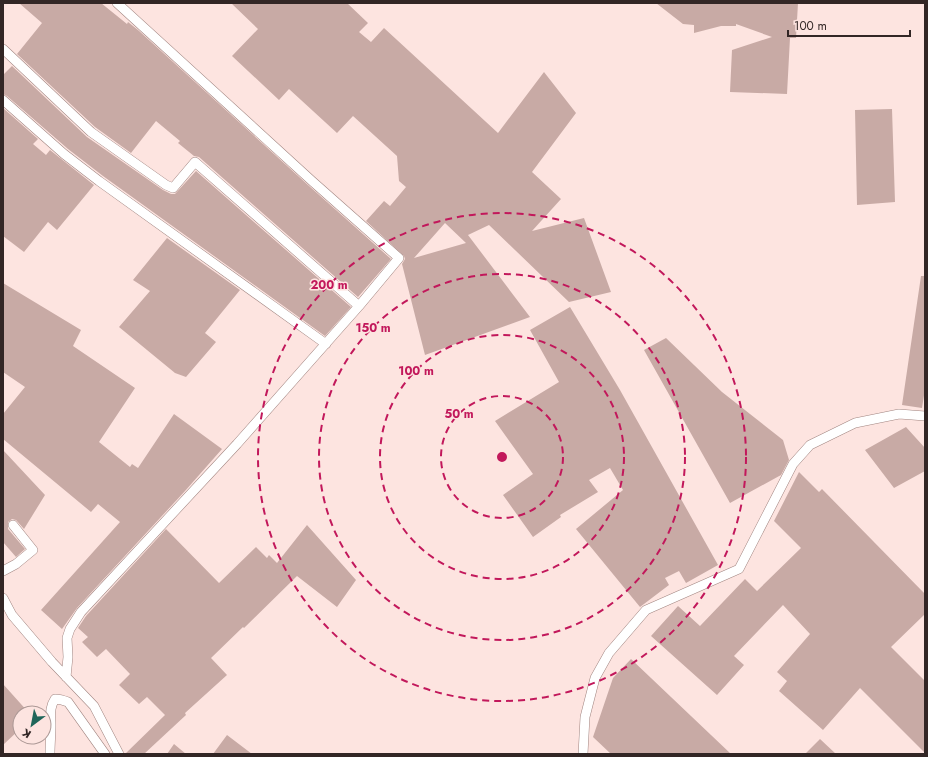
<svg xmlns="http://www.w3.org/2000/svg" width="928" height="757" font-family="Jost,sans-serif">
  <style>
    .building { fill: #c8aaa5; fill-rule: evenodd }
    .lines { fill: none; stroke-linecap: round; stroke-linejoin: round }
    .street-casing { stroke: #a18580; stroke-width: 10 }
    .street { stroke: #fff; stroke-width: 9 }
    .ring { fill: none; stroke: #c2185b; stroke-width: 2; stroke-dasharray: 7 5 }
    .centre { fill: #c2185b; stroke: #fde4e0; stroke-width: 2 }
    .ring-label { font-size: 12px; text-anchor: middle; font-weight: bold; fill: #c2185b; stroke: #fde4e0; stroke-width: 3; stroke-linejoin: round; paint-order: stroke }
  </style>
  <rect width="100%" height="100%" fill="#fde4e0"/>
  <path class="building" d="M19,3H101L127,24L128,22L138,30L308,185L391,259L358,297L199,157L194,156L178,143L180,141L156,121L131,153L95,127L17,54L42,23Z
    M231,3H347L368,23L359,32L371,42L384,28L498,133L544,72L576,113L532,172L561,199L532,231L584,218L611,292L569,302L489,225L468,235L530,317L425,355L402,264L405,259L404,256L366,221L384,201L390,206L406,187L399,181L397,156L353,116L337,133L289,89L279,100L232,56L258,29ZM445,223L466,243L414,258Z
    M656,3H798L796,38H790L787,94L730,92L732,50L772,37L736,24V26H721L694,33V25L683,24Z
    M12,66L87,137L163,190L171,194H175L196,171L351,307L325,336L103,176L68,149L7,96L3,94V75Z
    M3,108L38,139L33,144L46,155L50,150L94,185L57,230L48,222L24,252L3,236Z
    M892,109L895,202L857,205L855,110Z
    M167,238L240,290L205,333L216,342L186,377L175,373L119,327L150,291L133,280Z
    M921,276H925V389L922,408L902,405Z
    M3,283L81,330L73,346L135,388L99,442L130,467L132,464L138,468L174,414L222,449L185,491L77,608L62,629L41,610L120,522L98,504L91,512L3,439V414L25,387L3,372Z
    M570,307L620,390L718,565L686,583L679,571L665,578L669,585L640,607L576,529L623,490L610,468L589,480L598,492L560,515L561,517L533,537L503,495L533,474L495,421L559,382L530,330Z
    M666,338L722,392L783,440L789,460L781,475L730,503L644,350Z
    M906,427L925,448V471L894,488L865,450Z
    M3,450L45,495L24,529L16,520L12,519L8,522V529L25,549L16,557L3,542Z
    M799,472L819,492L822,489L925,594V614L891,647L925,681V753L860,688L823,730L779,691L787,681L777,672L810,634L783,605L734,656L744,665L717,695L651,636L678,606L700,626L745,579L757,591L801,548L774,521Z
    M307,525L356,580L337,607L297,576L244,628L243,627L211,658L227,675L185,713L186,715L144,754H125L165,715L147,697L139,704L119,685L130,674L106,649L97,657L82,642L88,637L78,628L86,616L166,529L219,583L256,547L267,558L269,555L277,563Z
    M631,659L731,754H611L593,737L613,678Z
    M3,684L29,713H20V729L3,745Z
    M227,735L252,754H213Z
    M820,739L836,754H805Z
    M174,744L186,754H167Z"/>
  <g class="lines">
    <g class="street-casing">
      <path id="street" d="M3,49L91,132L166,185L173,188L195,162L359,306
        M3,100L64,154L99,181L326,344
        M3,571L16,564L33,550L13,525
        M3,598L12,615L52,662L94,706L119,754
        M66,677L68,657L67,638L70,629L81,612L237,444L359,306L399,258L312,181L117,3
        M50,754C50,744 51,734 51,725C51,715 49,708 55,699C60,699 63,700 68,702L105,754
        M583,754L585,717L595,678L609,653L646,610L739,569L793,464L810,445L855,423L899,414L925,416"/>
    </g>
    <use href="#street" class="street"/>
  </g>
  <g class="ring">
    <circle cx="502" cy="457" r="61"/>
    <circle cx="502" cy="457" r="122"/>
    <circle cx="502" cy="457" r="183"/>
    <circle cx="502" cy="457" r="244"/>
  </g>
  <circle cx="502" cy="457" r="6" class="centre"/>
  <g class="ring-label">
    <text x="329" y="289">200 m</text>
    <text x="373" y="332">150 m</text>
    <text x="416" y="375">100 m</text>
    <text x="459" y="418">50 m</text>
  </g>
  <rect width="928" height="757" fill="none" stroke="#322625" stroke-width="8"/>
  <g transform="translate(32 725) rotate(212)"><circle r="19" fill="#fde4e0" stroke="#ac9895"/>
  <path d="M0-3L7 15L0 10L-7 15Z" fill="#20665a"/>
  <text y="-6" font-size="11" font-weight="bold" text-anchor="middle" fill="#322625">K</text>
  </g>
  <path d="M788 30v6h122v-6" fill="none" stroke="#322625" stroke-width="2"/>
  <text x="794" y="30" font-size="12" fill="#322625" stroke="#fde4e0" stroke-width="3" paint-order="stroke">100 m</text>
</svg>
